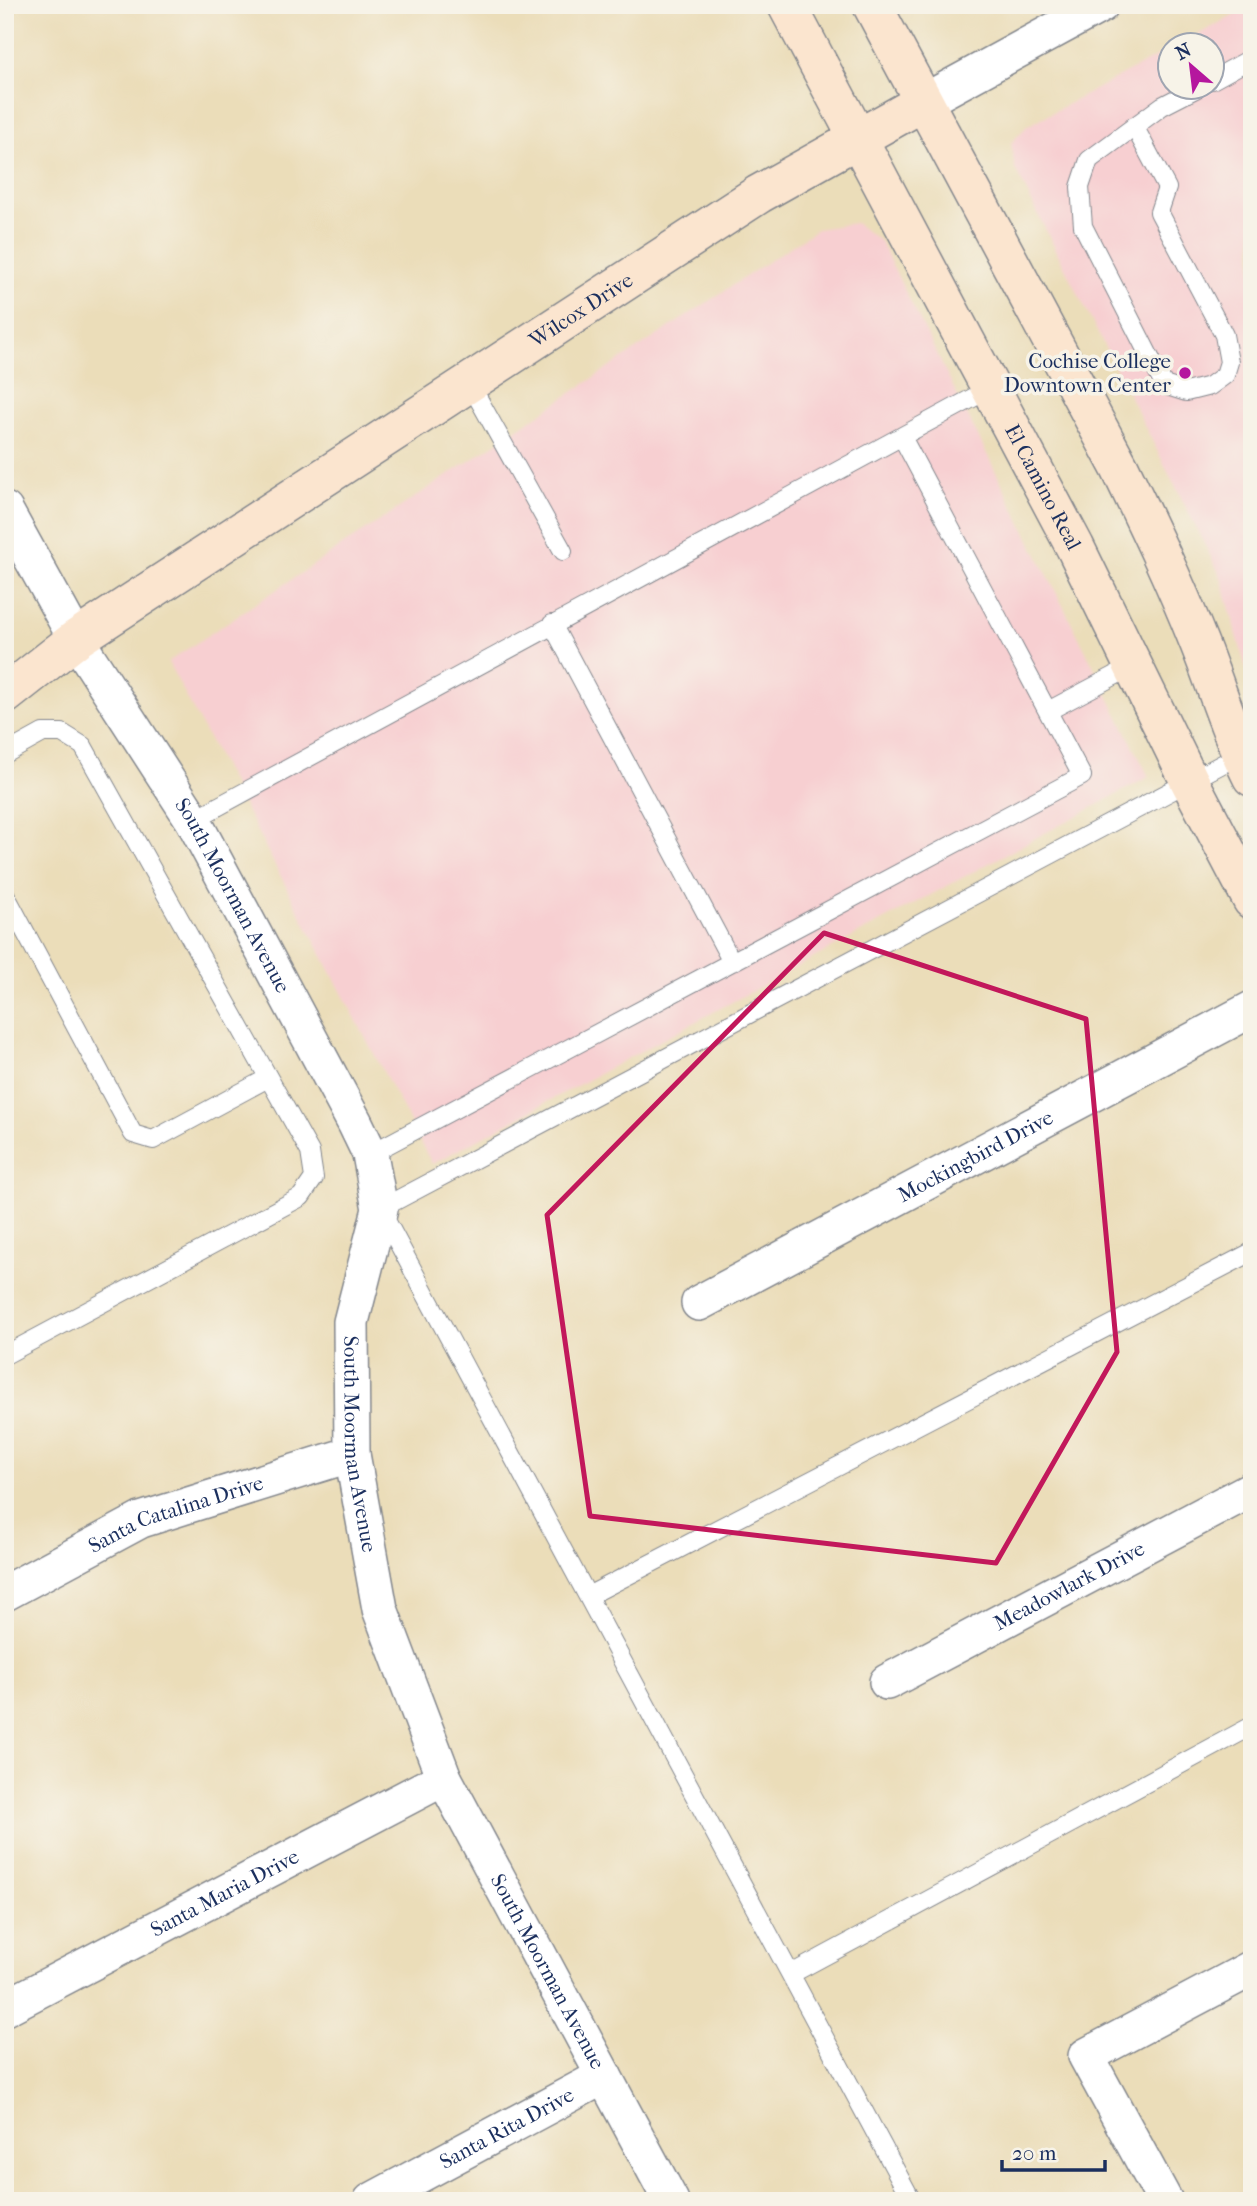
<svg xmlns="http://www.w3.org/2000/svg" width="1257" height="2206" font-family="'IM FELL French Canon',serif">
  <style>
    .built { fill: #f7cfd1 }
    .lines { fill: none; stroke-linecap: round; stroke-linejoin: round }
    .lane-casing { stroke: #83868c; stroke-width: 20 }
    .street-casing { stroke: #83868c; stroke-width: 38 }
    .secondary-casing { stroke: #83868c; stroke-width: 41 }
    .lane { stroke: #fff; stroke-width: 18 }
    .street { stroke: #fff; stroke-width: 35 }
    .secondary { stroke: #fbe5cf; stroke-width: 38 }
    .marked { fill: none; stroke: #c2185b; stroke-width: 5; stroke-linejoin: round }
    .poi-dot { fill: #b5179e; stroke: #f7f3e8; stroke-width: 2.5 }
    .labels { text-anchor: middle; stroke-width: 7; stroke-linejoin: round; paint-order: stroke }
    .street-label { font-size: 21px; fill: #1b2f5e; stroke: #f7f3e8 }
    .poi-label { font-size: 21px; fill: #1b2f5e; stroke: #f7f3e8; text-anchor: end }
  </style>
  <rect width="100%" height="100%" fill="#f7f3e8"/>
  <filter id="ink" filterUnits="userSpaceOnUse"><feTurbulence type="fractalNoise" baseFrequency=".0143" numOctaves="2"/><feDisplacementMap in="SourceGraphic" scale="14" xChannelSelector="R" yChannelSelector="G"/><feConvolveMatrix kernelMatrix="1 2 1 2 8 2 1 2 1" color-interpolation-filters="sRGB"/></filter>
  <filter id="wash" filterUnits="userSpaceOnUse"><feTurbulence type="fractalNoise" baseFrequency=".00686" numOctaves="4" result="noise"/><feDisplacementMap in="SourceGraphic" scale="28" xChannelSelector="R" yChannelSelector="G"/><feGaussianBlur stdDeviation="1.57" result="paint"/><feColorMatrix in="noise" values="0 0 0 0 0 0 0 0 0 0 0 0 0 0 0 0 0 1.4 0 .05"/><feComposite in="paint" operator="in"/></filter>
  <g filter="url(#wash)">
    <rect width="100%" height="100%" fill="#ebddb9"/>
    <path class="built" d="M1252,6V690L1221,577L1015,169L1011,143L1027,126L1169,50L1170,88H1212V46L1178,45Z
      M855,223L880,241L1149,777L432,1164L168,662L817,229Z"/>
  </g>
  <g filter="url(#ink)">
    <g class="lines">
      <g class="lane-casing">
        <path id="lane" d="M1212,80L1252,58
          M1134,126L1167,188L1159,212L1224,335L1229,362L1225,375L1210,386L1186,392L1164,385L1083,226L1080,187L1089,160L1162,106L1197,88
          M469,382L563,551
          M552,624L732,962
          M1048,711L1133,666
          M5,754L43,733H62L83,746L310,1152L314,1178L301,1197L5,1355
          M193,820L991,388
          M5,894L133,1134L153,1140L268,1078
          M370,1154L1082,776L902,437
          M588,1596L1252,1252
          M791,1974L1252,1726
          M912,2201L380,1209L1245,752"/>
      </g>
      <g class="street-casing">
        <g id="street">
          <path d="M923,102L1101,5"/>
          <path id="s1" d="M5,510L76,639L193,820L355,1123L370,1154L380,1209L351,1322L352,1454L380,1609L444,1778L671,2201"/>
          <path id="s2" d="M699,1303L1252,1009"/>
          <path id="s3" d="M5,1593L141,1520L352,1454"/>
          <path id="s4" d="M887,1682L1252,1489"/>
          <path id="s5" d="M5,2008L444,1778"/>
          <path id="s6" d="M371,2201L604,2076"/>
          <path d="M1165,2201L1086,2056L1252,1968"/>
        </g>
      </g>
      <g class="secondary-casing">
        <g id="secondary">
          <path id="s7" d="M787,5L1075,547L1190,782L1252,900"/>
          <path d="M872,5L1120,468C1147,524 1174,580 1197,638C1216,684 1229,732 1252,777"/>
          <path id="s8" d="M5,695L76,639L759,194L923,102"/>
        </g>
      </g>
      <use href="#lane" class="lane"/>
      <use href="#street" class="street"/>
      <use href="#secondary" class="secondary"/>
    </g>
  </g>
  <path class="marked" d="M824,933L1086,1019L1117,1352L996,1563L590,1516L547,1215Z"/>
  <circle class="poi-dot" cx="1185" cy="373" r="7"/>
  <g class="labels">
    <g class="street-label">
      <text dy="7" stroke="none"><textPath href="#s8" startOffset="693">Wilcox Drive</textPath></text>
      <text dy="7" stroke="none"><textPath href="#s7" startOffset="546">El Camino Real</textPath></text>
      <text dy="7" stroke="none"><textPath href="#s1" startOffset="448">South Moorman Avenue</textPath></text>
      <text dy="7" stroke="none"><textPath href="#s2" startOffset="313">Mockingbird Drive</textPath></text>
      <text dy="7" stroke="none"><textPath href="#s1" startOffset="1036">South Moorman Avenue</textPath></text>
      <text dy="7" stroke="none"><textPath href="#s3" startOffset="189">Santa Catalina Drive</textPath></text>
      <text dy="7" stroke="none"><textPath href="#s4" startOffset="206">Meadowlark Drive</textPath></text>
      <text dy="7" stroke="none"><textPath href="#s5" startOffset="248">Santa Maria Drive</textPath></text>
      <text dy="7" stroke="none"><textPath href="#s1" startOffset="1603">South Moorman Avenue</textPath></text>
      <text dy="7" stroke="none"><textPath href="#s6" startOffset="154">Santa Rita Drive</textPath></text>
    </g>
    <g class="poi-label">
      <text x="1171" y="368">Cochise College<tspan x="1171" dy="24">Downtown Center</tspan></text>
    </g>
  </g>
  <rect width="1257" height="2206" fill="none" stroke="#f7f3e8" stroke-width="28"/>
  <g transform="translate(1191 66) rotate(332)"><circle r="33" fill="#f7f3e8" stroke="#9fa5b1" stroke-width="2"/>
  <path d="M0-5L12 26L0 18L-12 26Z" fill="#b5179e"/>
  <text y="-10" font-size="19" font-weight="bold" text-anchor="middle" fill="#1b2f5e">N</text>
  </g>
  <path d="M1002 2160v10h103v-10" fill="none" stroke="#1b2f5e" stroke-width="3.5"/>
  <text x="1012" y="2160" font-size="21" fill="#1b2f5e" stroke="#f7f3e8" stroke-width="5" paint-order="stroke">20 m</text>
</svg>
